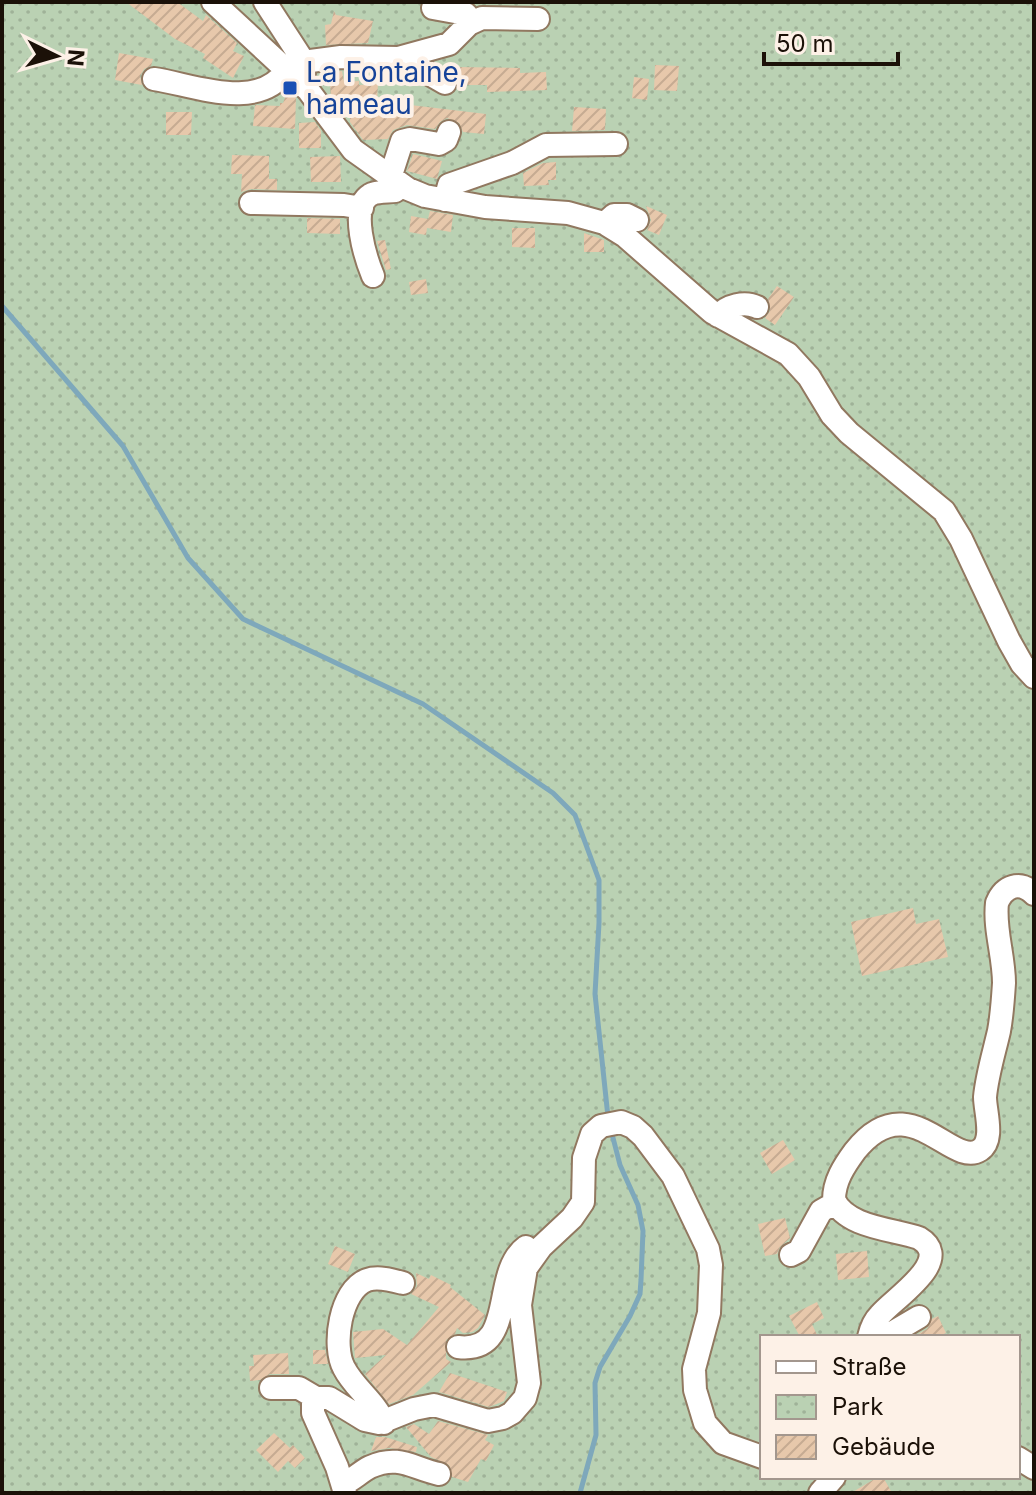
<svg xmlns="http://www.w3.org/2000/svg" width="1036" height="1495" font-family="Inter,sans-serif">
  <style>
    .park { fill: url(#park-dots); fill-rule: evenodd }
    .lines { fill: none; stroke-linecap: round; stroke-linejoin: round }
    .stream { stroke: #7ea8bb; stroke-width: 5 }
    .building { fill: url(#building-hatch) }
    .minor-casing { stroke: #917860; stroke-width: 26 }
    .minor { stroke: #fff; stroke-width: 22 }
    .transit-dot { fill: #1a4fb4; stroke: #fdf1e7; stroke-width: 3 }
    .labels { text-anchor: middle; stroke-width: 8; stroke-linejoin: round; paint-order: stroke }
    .transit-label { font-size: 28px; fill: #164399; stroke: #fdf1e7; text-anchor: start }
  </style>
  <defs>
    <pattern id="park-dots" width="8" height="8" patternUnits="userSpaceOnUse" patternTransform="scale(2)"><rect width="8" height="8" fill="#bad1b3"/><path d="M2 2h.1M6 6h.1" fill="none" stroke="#9fb298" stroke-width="1.8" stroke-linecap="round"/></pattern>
    <pattern id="building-hatch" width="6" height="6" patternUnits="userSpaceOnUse" patternTransform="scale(2)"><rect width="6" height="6" fill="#e7c8ab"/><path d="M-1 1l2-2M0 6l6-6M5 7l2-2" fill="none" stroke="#c6ab92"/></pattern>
  </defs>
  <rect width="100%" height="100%" fill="#fee1c7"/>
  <path class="park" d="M2,2H1034V1493H2ZM762,1337H1018V1477H762Z"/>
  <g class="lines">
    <path class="stream" d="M2,306L123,446L188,558L243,619L423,704L553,793L575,815L599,880V923L595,994L608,1117
      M580,1493L596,1435L595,1383L600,1367L630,1316L640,1294L641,1280L643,1231L638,1205L620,1165L611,1130"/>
  </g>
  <path class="building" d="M126,2H177L203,21L206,15L237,43L233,51L244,56L233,78L203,58L205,54L175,39Z
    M334,11L336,15L373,21L368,43L326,45L325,25L331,24Z
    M119,53L153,59L151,66L144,69L140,76L142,85L115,80Z
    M655,65L679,66L677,91L654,90Z
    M456,67L520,68V73L546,72L547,90L487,92V85H459Z
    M342,71L344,82L359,81V85L378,84L377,101L486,114L484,134L463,132L459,123L447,118L440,122L435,129L407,125L393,130L388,139L363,140L350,122V115H344L331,97L329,73Z
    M388,72H401L418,84L383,83Z
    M634,77L649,79L647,100L632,98Z
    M288,90L296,98L295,129L253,126L255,105L280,106V103H283Z
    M574,107L606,109L605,130L572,131Z
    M166,112H192L191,135H166Z
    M315,122L321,131V148H299V123Z
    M413,154L442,161L437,179L407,171Z
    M232,155L269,156V179H277V190L251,189L241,192L242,174H231Z
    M340,156L341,182H311L310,157Z
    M556,162V180H548L549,185L524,186L523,173L543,163Z
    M646,206L667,215L659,235L647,230L651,220Z
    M430,211L453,215L451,232L427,228L426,235L409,232L411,216L428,219Z
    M307,218L340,219V234L307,233Z
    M512,228H535V248L512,247Z
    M584,233L604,240V252H584Z
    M385,240L391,269L386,270L377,241Z
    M426,279L428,293L411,295L409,282Z
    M777,286L794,297L775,325L765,318L770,311L768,299Z
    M913,908L916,924L939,919L948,957L862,976L851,922Z
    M783,1140L795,1160L772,1174L760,1153Z
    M785,1218L790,1238L780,1247L777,1254L765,1256L758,1224Z
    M335,1246L355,1254L348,1272L328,1264Z
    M867,1251L869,1277L838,1280L836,1254Z
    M416,1273L429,1279L431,1275L451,1285L450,1287L485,1315L478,1328L472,1332L463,1333L457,1328L455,1334L446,1340V1359L451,1362L413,1395L389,1404L365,1374L386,1355L355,1358L353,1332L383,1329L407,1345L439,1307L411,1294L417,1286Z
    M817,1302L824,1318L812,1324L818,1337H800L789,1316Z
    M938,1316L946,1333L937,1337H913L927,1329L932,1319Z
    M313,1350H325L328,1364H313Z
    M288,1353L289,1374H270L260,1380L250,1381L249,1366H254L253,1355Z
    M450,1373L507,1392L504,1401L489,1407L439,1392Z
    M438,1421L488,1435L485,1440L494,1445L486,1461L481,1459L468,1482L452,1477L449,1465L431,1457L406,1427L414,1424L429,1434Z
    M274,1433L290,1448L293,1445L305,1458L295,1468L288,1461L278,1472L256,1450Z
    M376,1437H385L417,1447L416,1452L389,1448L371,1451Z
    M878,1477H883L892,1493H851Z"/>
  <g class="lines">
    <g class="minor-casing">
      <path id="minor" d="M213,2L308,90L353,150L408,189L425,196L485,207L568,213L604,223L625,236L712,312L788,354L809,377L832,415L849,433L944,511L961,539L1009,641L1022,664L1034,677
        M265,2L302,59L304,73
        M433,8L466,14L472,22
        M410,60L412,64L445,83
        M303,62L341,57L398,58L449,44L469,24L482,18L538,19
        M154,79C194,85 257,112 286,71
        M390,178L402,141L410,139L439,144L446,140L449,132
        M445,200L449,185L512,163L546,145L616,144
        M251,203L344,205L362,208
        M605,223L614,215H627L637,220
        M373,276C366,259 349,208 370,195C376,191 388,192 395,191L400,184
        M718,316C727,305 745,301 757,307
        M791,1255L799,1251L821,1211L835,1203
        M869,1337C871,1328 874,1321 880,1315C894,1298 956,1260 919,1238C894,1229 847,1228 834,1200C834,1181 844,1166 855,1151C909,1083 951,1169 980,1150C995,1140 985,1112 985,1097C987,1075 994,1053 999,1031C1002,1015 1003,999 1004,983C1004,956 994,929 997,903C1004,886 1020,880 1034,894
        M885,1337L919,1317
        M458,1347C518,1354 490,1273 526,1247
        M271,1388H299L316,1398
        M384,1423C376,1402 354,1388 344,1368C332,1346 340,1290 367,1280C378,1276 392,1280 403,1283
        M1018,1458L1034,1468
        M343,1484C353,1480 360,1472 370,1467C399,1454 412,1468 439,1474
        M345,1493L337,1467L313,1413V1401L316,1398H329L365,1420L379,1423L414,1409L434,1405L488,1421L503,1418L512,1413L525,1398L529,1383L520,1305L526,1268L541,1247L572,1218L583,1202L584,1158L592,1134L601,1126L621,1122L633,1127L643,1136L673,1176L708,1249L711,1265L709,1313L694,1369L695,1390L705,1423L723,1443L762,1457
        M820,1493L834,1477"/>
    </g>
    <use href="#minor" class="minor"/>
  </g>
  <rect class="transit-dot" x="282" y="80" width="16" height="16" rx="4"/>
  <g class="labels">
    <g class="transit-label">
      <text x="306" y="82">La Fontaine,<tspan x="306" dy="32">hameau</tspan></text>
    </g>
  </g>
  <rect width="1036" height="1495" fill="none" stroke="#1b1108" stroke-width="8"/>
  <rect x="760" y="1335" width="260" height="144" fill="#fdf1e7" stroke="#a3978e" stroke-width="2"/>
  <rect x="776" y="1361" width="40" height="12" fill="#ffffff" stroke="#a3978e" stroke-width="2"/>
  <text x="832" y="1375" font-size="24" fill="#1b1108">Straße</text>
  <rect x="776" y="1395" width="40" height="24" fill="url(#park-dots)" stroke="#a3978e" stroke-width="2"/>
  <text x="832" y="1415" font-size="24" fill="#1b1108">Park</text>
  <rect x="776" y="1435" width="40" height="24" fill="url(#building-hatch)" stroke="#a3978e" stroke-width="2"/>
  <text x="832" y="1455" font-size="24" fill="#1b1108">Gebäude</text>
  <g transform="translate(56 56) rotate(95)" stroke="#fdf1e7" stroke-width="6" paint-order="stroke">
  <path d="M0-6L14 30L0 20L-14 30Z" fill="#1b1108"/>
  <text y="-12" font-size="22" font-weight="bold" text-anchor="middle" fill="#1b1108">N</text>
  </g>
  <path d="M764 52v12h134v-12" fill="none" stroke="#1b1108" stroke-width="4"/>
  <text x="776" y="52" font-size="24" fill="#1b1108" stroke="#fdf1e7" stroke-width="6" paint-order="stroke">50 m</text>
</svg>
